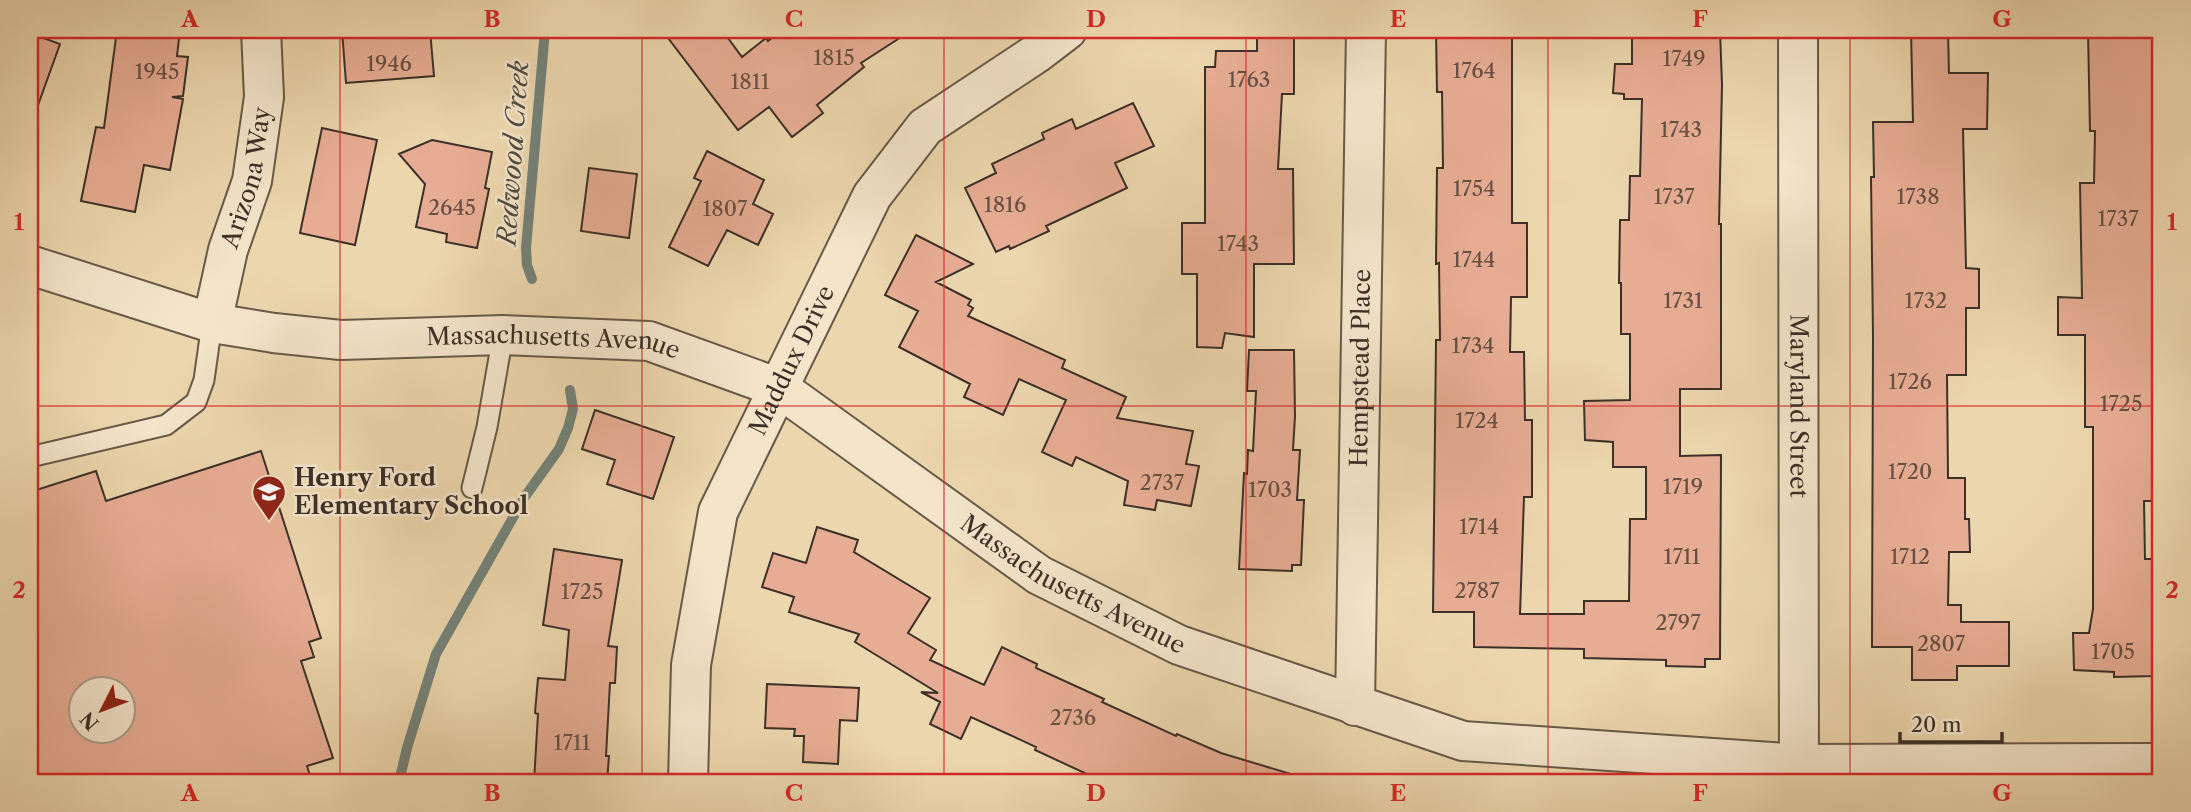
<svg xmlns="http://www.w3.org/2000/svg" width="2191" height="812" font-family="'Libre Caslon Text',serif">
  <style>
    .lines { fill: none; stroke-linecap: round; stroke-linejoin: round }
    .stream { stroke: #748279; stroke-width: 10 }
    .building { fill: #e7ad94; stroke: #3c3027; stroke-width: 2; fill-rule: evenodd }
    .lane-casing { stroke: #685a48; stroke-width: 23 }
    .street-casing { stroke: #685a48; stroke-width: 42 }
    .lane { stroke: #f3e4ca; stroke-width: 19 }
    .street { stroke: #f3e4ca; stroke-width: 38 }
    .grid { fill: none; stroke: #d62828; stroke-width: 2; stroke-opacity: 0.55 }
    .labels { text-anchor: middle; stroke-width: 5; stroke-linejoin: round; paint-order: stroke }
    .number-label { font-size: 21px; fill: #674f42 }
    .street-label { font-size: 24px; fill: #3c3027; stroke: #f3e4ca }
    .poi-label { font-size: 24px; font-weight: bold; fill: #3c3027; stroke: #f3e4ca; text-anchor: start }
    .water-label { font-size: 26px; font-style: italic; fill: #4f4b42; stroke: #f3e4ca }
    .neatline { fill: none; stroke: #d62828; stroke-width: 2.5 }
    .grid-label { font-size: 23px; text-anchor: middle; font-weight: bold; fill: #d62828 }
  </style>
  <rect width="100%" height="100%" fill="#ecd6ad"/>
  <filter id="stains"><feTurbulence type="fractalNoise" baseFrequency=".00286" numOctaves="4"/><feColorMatrix values="0 0 0 0 .2 0 0 0 0 .09 0 0 0 0 .02 0 0 0 .5 -.17"/></filter>
  <radialGradient id="worn" r=".72"><stop offset=".6" stop-color="#630" stop-opacity="0"/><stop offset="1" stop-color="#630" stop-opacity=".3"/></radialGradient>
  <g class="lines">
    <path class="stream" d="M532,279L527,265L526,248L545,30
      M399,782L407,748L436,654L524,498L559,449L568,428L573,409L570,390"/>
  </g>
  <path class="building" d="M117,30H180L177,56L188,57L183,96L172,97L183,99L170,170L144,165L135,212L81,201L96,127L104,128Z
    M342,30H430L434,76L346,83Z
    M662,30H722L742,57L766,38L768,41L782,30H912L861,63L864,67L817,105L823,113L792,137L769,107L738,130Z
    M1257,30H1294V94H1282L1278,169H1293L1294,264H1254V337L1225,333L1222,348L1197,347V274H1182V223H1205V67H1215L1216,51H1257Z
    M1436,30H1512V223H1527V297H1511L1510,352H1524L1525,420H1532V497H1524L1520,614H1584V601H1629L1630,519H1646V467H1613V442L1585,440L1584,401L1630,400V334H1621V283H1619L1620,220H1629L1630,176H1640L1642,99H1624V94L1613,93L1615,64H1632V30H1720L1722,85L1719,224H1721V389H1680V456L1721,455L1720,659H1705V667L1666,666V660L1584,658V649L1474,647V612H1433L1436,340H1440L1439,263L1436,264L1437,168H1443L1442,92H1437Z
    M1911,30H1948L1949,73H1988L1987,129H1963L1966,268L1979,269V308H1966V375H1947L1948,478H1965V519H1969L1970,552H1949L1948,605H1961V622H2009V666H1957V680H1912V647H1872L1873,336L1871,177H1874L1873,122H1913Z
    M2088,30H2156L2160,181L2159,304H2156L2155,372H2157L2158,421L2155,480H2152V501H2144L2145,559H2156V592H2152L2154,676L2114,677V672L2074,670L2073,633H2089L2093,609V427H2085V335H2058V297L2082,298L2080,183H2094L2095,131H2090Z
    M30,33L60,44L33,119L30,118Z
    M1133,103L1154,146L1115,163L1127,188L1046,226L1049,231L1010,249L1009,246L996,252L965,188L996,173L992,164L1044,139L1042,133L1072,119L1076,129Z
    M322,128L377,140L355,245L300,233Z
    M432,140L492,152L485,188L489,189L477,248L446,242L447,234L416,227L425,184L399,154Z
    M707,151L764,180L753,204L773,214L758,245L727,230L708,266L669,247L701,181L694,178Z
    M589,168L637,174L629,238L581,231Z
    M916,235L973,264L936,282L971,300L968,305L973,308L968,316L1065,360L1062,368L1126,397L1117,418L1193,431L1186,464L1199,466L1191,506L1157,500L1155,510L1124,505L1128,481L1076,457L1072,466L1042,452L1066,400L1019,379L1003,415L964,397L970,384L899,347L918,311L885,295Z
    M1249,350H1294L1295,416L1293,450H1300L1297,500H1304L1301,565H1292V571L1239,569L1244,473L1247,474L1248,450L1253,451L1256,391H1247Z
    M595,410L674,437L653,499L607,484L615,460L582,449Z
    M261,451L321,638L309,642L314,657L301,661L333,758L307,766L312,782H41L30,748V492L96,471L106,501ZM80,690H122V732H80Z
    M817,527L858,540L854,552L930,598L908,633L936,650L930,660L984,685L1002,647L1037,664L1036,668L1104,699L1102,702L1176,736L1177,734L1221,753L1294,775L1293,782H1104L1035,750L1036,747L971,717L961,739L930,724L940,702L921,692L938,693L855,642L859,634L789,612L794,597L762,587L773,553L806,563Z
    M554,549L622,560L608,646L617,647L615,683H610L606,756H609L607,782H534L538,714L535,713L538,678L565,680L569,630L543,625Z
    M767,684L859,688L857,721L840,720L838,764L803,762L804,736H794L795,729L765,728Z"/>
  <g class="lines">
    <g class="lane-casing">
      <path id="lane" d="M30,457L166,425L196,402L204,380L212,323
        M472,488L487,427L503,335"/>
    </g>
    <g class="street-casing">
      <g id="street">
        <path id="s1" d="M1798,30L1799,782"/>
        <path id="s2" d="M30,265L212,323L274,333L341,340L503,335L649,341L779,388L1039,575L1179,645L1463,741L1800,764L2161,763"/>
        <path id="s3" d="M212,323L228,250L252,181L264,97L261,30"/>
        <path id="s4" d="M1355,706L1366,30"/>
        <path id="s5" d="M688,782L691,665L718,512L872,196L925,127L1037,53L1067,30"/>
      </g>
    </g>
    <use href="#lane" class="lane"/>
    <use href="#street" class="street"/>
  </g>
  <path class="grid" d="M340,30V782M642,30V782M944,30V782M1246,30V782M1548,30V782M1850,30V782M30,406H2161"/>
  <defs>
    <g id="school-pin" transform="scale(1.75)"><path d="M0 17L-7.5 6A9.5 9.5 0 1 1 7.5 6Z" fill="#8f2418" stroke="#f3e4ca"/><path d="M0-5L7-2L0 1L-7-2ZM-4 1L0 2.5L4 1V4Q0 6-4 4Z" fill="#fff"/></g>
  </defs>
  <g fill-rule="evenodd">
    <use href="#school-pin" x="269" y="492"/>
  </g>
  <g class="labels">
    <g class="number-label">
      <text x="834" y="65">1815</text>
      <text x="1684" y="66">1749</text>
      <text x="389" y="71">1946</text>
      <text x="1474" y="78">1764</text>
      <text x="157" y="79">1945</text>
      <text x="1249" y="87">1763</text>
      <text x="750" y="89">1811</text>
      <text x="1681" y="137">1743</text>
      <text x="1474" y="196">1754</text>
      <text x="1674" y="204">1737</text>
      <text x="1918" y="204">1738</text>
      <text x="1005" y="212">1816</text>
      <text x="452" y="215">2645</text>
      <text x="725" y="216">1807</text>
      <text x="2118" y="226">1737</text>
      <text x="1238" y="251">1743</text>
      <text x="1474" y="267">1744</text>
      <text x="1683" y="308">1731</text>
      <text x="1926" y="308">1732</text>
      <text x="1473" y="353">1734</text>
      <text x="1910" y="389">1726</text>
      <text x="2121" y="411">1725</text>
      <text x="1477" y="428">1724</text>
      <text x="1910" y="479">1720</text>
      <text x="1162" y="490">2737</text>
      <text x="1683" y="494">1719</text>
      <text x="1270" y="497">1703</text>
      <text x="1479" y="534">1714</text>
      <text x="1682" y="564">1711</text>
      <text x="1910" y="564">1712</text>
      <text x="1477" y="598">2787</text>
      <text x="582" y="599">1725</text>
      <text x="1678" y="630">2797</text>
      <text x="1941" y="651">2807</text>
      <text x="2113" y="659">1705</text>
      <text x="1073" y="725">2736</text>
      <text x="572" y="750">1711</text>
    </g>
    <g class="street-label">
      <text dy="8" stroke="none"><textPath href="#s3" startOffset="150">Arizona Way</textPath></text>
      <text dy="8" stroke="none"><textPath href="#s2" startOffset="534">Massachusetts Avenue</textPath></text>
      <text dy="8" stroke="none"><textPath href="#s5" startOffset="441">Maddux Drive</textPath></text>
      <text dy="8" stroke="none"><textPath href="#s4" startOffset="338">Hempstead Place</textPath></text>
      <text dy="8" stroke="none"><textPath href="#s1" startOffset="376">Maryland Street</textPath></text>
      <text dy="8" stroke="none"><textPath href="#s2" startOffset="1122">Massachusetts Avenue</textPath></text>
    </g>
    <g class="poi-label">
      <text x="294" y="486">Henry Ford<tspan x="294" dy="28">Elementary School</tspan></text>
    </g>
    <g class="water-label">
      <text transform="translate(513 153) rotate(-86)" y="9">Redwood Creek</text>
    </g>
  </g>
  <rect width="2191" height="812" fill="none" stroke="#ecd6ad" stroke-width="77"/>
  <g transform="translate(102 710) rotate(228)"><circle r="33" fill="#f3e4ca" stroke="#aa9c89" stroke-width="2"/>
  <path d="M0-5L12 26L0 18L-12 26Z" fill="#8f2418"/>
  <text y="-10" font-size="19" font-weight="bold" text-anchor="middle" fill="#3c3027">N</text>
  </g>
  <path d="M1900 732v10h102v-10" fill="none" stroke="#3c3027" stroke-width="3.5"/>
  <text x="1911" y="732" font-size="21" fill="#3c3027" stroke="#f3e4ca" stroke-width="5" paint-order="stroke">20 m</text>
  <rect x="38" y="38" width="2114" height="736" class="neatline"/>
  <g class="grid-label">
    <text x="190" y="27">A</text>
    <text x="492" y="27">B</text>
    <text x="794" y="27">C</text>
    <text x="1096" y="27">D</text>
    <text x="1398" y="27">E</text>
    <text x="1700" y="27">F</text>
    <text x="2002" y="27">G</text>
    <text x="19" y="230">1</text>
    <text x="2172" y="230">1</text>
    <text x="19" y="598">2</text>
    <text x="2172" y="598">2</text>
    <text x="190" y="801">A</text>
    <text x="492" y="801">B</text>
    <text x="794" y="801">C</text>
    <text x="1096" y="801">D</text>
    <text x="1398" y="801">E</text>
    <text x="1700" y="801">F</text>
    <text x="2002" y="801">G</text>
  </g>
  <rect width="100%" height="100%" filter="url(#stains)"/>
  <rect width="100%" height="100%" fill="url(#worn)"/>
</svg>
